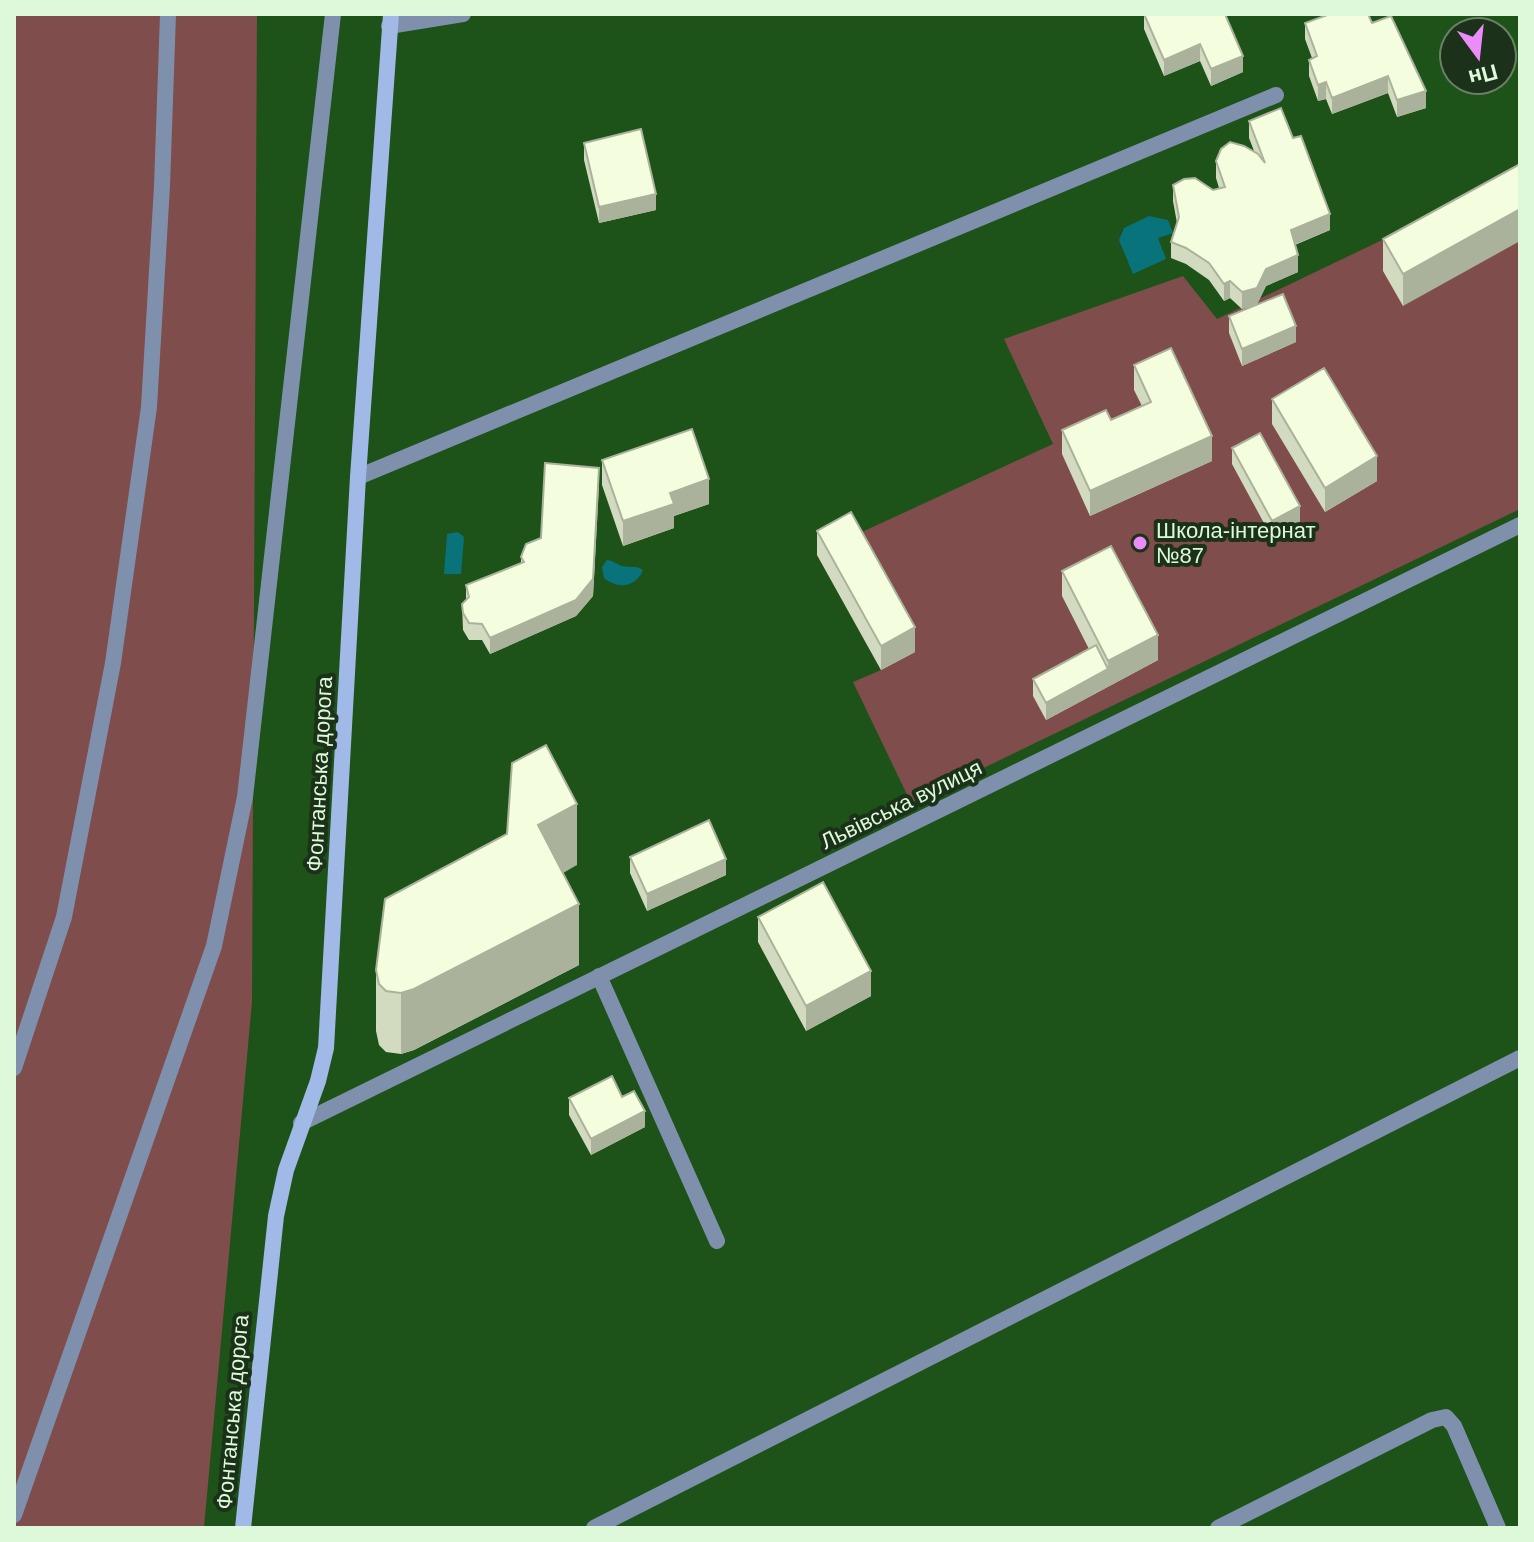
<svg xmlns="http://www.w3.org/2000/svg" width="1534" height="1542" font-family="Helvetica,sans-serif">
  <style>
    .green { fill: #7f4d4b }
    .water { fill: #08737a }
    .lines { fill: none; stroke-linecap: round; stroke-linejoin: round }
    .lane { stroke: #7f90ad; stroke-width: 16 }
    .street { stroke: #7f90ad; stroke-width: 16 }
    .secondary { stroke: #a0b9e7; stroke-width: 16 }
    .wall { fill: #d2dac0 }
    .shaded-wall { fill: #abb29c }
    .building { fill: #f4fedf; stroke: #abb29c; stroke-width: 2 }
    .poi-dot { fill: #ec8cfb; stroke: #1b3119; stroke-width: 3 }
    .labels { text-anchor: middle; stroke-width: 8; stroke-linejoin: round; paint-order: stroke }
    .poi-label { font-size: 22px; fill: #ddf9d9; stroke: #1b3119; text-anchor: start }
    .street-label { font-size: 22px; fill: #ddf9d9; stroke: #1b3119 }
  </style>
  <rect width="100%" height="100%" fill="#1d5219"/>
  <path class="green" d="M14,14H257L252,1002L204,1528H14Z
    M1520,174V509L911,803L853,682L881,670L817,555L851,537L1053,444L1004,339L1183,276L1217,319Z"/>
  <path class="water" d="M1149,216L1168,220L1173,233L1158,238L1166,259L1133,274L1119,240L1124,228Z
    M458,532L464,537L461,574H444L447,534Z
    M607,560C614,561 616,564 622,566C631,568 635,565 643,570C636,588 617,589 604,578L602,567Z"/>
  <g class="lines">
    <path class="lane" d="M389,26L463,14
      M358,477L1276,95
      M14,1068L64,917L113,663L149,407L162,186L168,14
      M14,1515L214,946L245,797L333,14
      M1218,1528L1432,1420L1446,1417L1454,1426L1498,1528"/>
    <path class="street" d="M599,976L717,1241
      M301,1123L1520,525
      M594,1528L1520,1058"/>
    <path class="secondary" d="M243,1528L276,1216L286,1170L318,1081L326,1048L358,477L391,14"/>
  </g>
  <path class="wall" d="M1144,14H1225L1243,72L1211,86L1200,61L1164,76L1144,29Z
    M1305,23H1372L1426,108L1397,117L1388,93L1332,114L1326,99L1318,101L1309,76V60L1312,58L1305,39Z
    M1249,121L1330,230L1295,245L1298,272L1266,286L1257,304L1296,342L1242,366L1229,333V316L1254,305L1242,309L1230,298L1224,301L1209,280L1186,264L1171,258V242L1177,223L1173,201V185L1213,190L1219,188L1216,178V161L1254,151L1249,138Z
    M584,143L656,210L599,223L584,160Z
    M1520,164L1403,306L1383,271V239Z
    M1134,365L1212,461L1090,516L1062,454V430L1111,420L1142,406L1134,390Z
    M1272,399L1377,481L1325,512L1272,424Z
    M1232,448L1300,523L1272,538L1232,464Z
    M602,460L709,504L674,516V528L623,546L602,485Z
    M599,485L593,596L576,616L490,654L482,640H469L463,630L462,604L466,600V585L521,564V557Z
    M817,531L915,652L881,670L817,555Z
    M1062,571L1158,660L1046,720L1033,696V679L1089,649L1062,596Z
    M630,857L726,875L647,911L630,873Z
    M577,865L563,873L579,965L414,1050L401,1054L386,1052L379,1045L376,1031V970Z
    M758,917L871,996L806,1031L758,942Z
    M622,1097L645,1127L591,1155L569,1115V1098Z"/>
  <path class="shaded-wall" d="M1200,44V61L1164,76V60Z
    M1243,56V72L1211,86V69Z
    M1388,76V93L1332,114V98Z
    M1326,82V99L1318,101V85Z
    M1426,91V108L1397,117V100Z
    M656,194V210L599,223V207Z
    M1520,209V241L1403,306V274Z
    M1330,214V230L1291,246V230Z
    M1298,255V272L1266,286L1257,305L1242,309V292L1266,269Z
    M1230,281V298L1224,301V284Z
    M1296,326V342L1242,366V349Z
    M1212,436V461L1090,516V491Z
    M1377,456V481L1325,512V488Z
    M599,468L593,596L576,616L490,654V638Z
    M709,479V504L674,516V528L623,546V521L670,493Z
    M1300,506V523L1272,538V521Z
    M915,627V652L881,670V646Z
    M1158,635V660L1046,720V703L1108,669V661Z
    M577,804V865L538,886V825Z
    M726,859V875L647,911V894Z
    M579,904V965L414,1050L401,1054V993Z
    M871,971V996L806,1031V1006Z
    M645,1111V1127L591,1155V1139Z"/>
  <path class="building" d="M1144,14H1225L1243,56L1211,69L1200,44L1164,60Z
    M1330,14H1368L1372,23L1391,16L1426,91L1397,100L1388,76L1332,98L1326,82L1318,85L1309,60L1317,56L1305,23Z
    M1281,108L1293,138L1301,136L1330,214L1291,230L1298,255L1266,269L1257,288L1242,292L1230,281L1224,284L1209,263L1186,248L1171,242L1179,217L1173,185L1184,179L1195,178L1213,190L1225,187L1216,161L1221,149L1230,142L1244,146L1258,154L1265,163L1249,121Z
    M641,129L656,194L599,207L584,143Z
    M1520,164V209L1403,274L1383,239Z
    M1283,294L1296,326L1242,349L1229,316Z
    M1171,348L1212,436L1090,491L1062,430L1106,410L1111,420L1151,402L1134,365Z
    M1324,368L1377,456L1325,488L1272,399Z
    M692,429L709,479L670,493L674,504L623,521L602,460Z
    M1260,433L1300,506L1272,521L1232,448Z
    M545,463L599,468L593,579L576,600L490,638L482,624L469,623L463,613L462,604L469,597L466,585L524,562L521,557L526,544L541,538Z
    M851,512L915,627L881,646L817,531Z
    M1111,546L1158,635L1108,661L1062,571Z
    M1096,645L1108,669L1046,703L1033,679Z
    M546,745L577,804L538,825L579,904L414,989L401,993L386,991L379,984L376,970L385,899L507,834L512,763Z
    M709,820L726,859L647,894L630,857Z
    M823,882L871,971L806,1006L758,917Z
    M612,1076L622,1097L634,1091L645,1111L591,1139L569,1098Z"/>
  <circle class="poi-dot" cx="1140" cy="543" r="8"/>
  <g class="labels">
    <g class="poi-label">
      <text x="1156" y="538">Школа-інтернат<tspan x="1156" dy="25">№87</tspan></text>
    </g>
    <g class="street-label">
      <text transform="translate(319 774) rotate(-87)" y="8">Фонтанська дорога</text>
      <text transform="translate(901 804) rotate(-26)" y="8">Львівська вулиця</text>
      <text transform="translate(232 1412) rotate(-85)" y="8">Фонтанська дорога</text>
    </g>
  </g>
  <rect width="1534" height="1542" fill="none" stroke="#ddf9d9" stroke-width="32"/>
  <g transform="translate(1478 56) rotate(165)"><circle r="38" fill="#1b3119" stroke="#698166" stroke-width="2"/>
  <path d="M0-6L14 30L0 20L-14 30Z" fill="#ec8cfb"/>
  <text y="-12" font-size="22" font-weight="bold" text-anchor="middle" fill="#ddf9d9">Пн</text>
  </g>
</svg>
